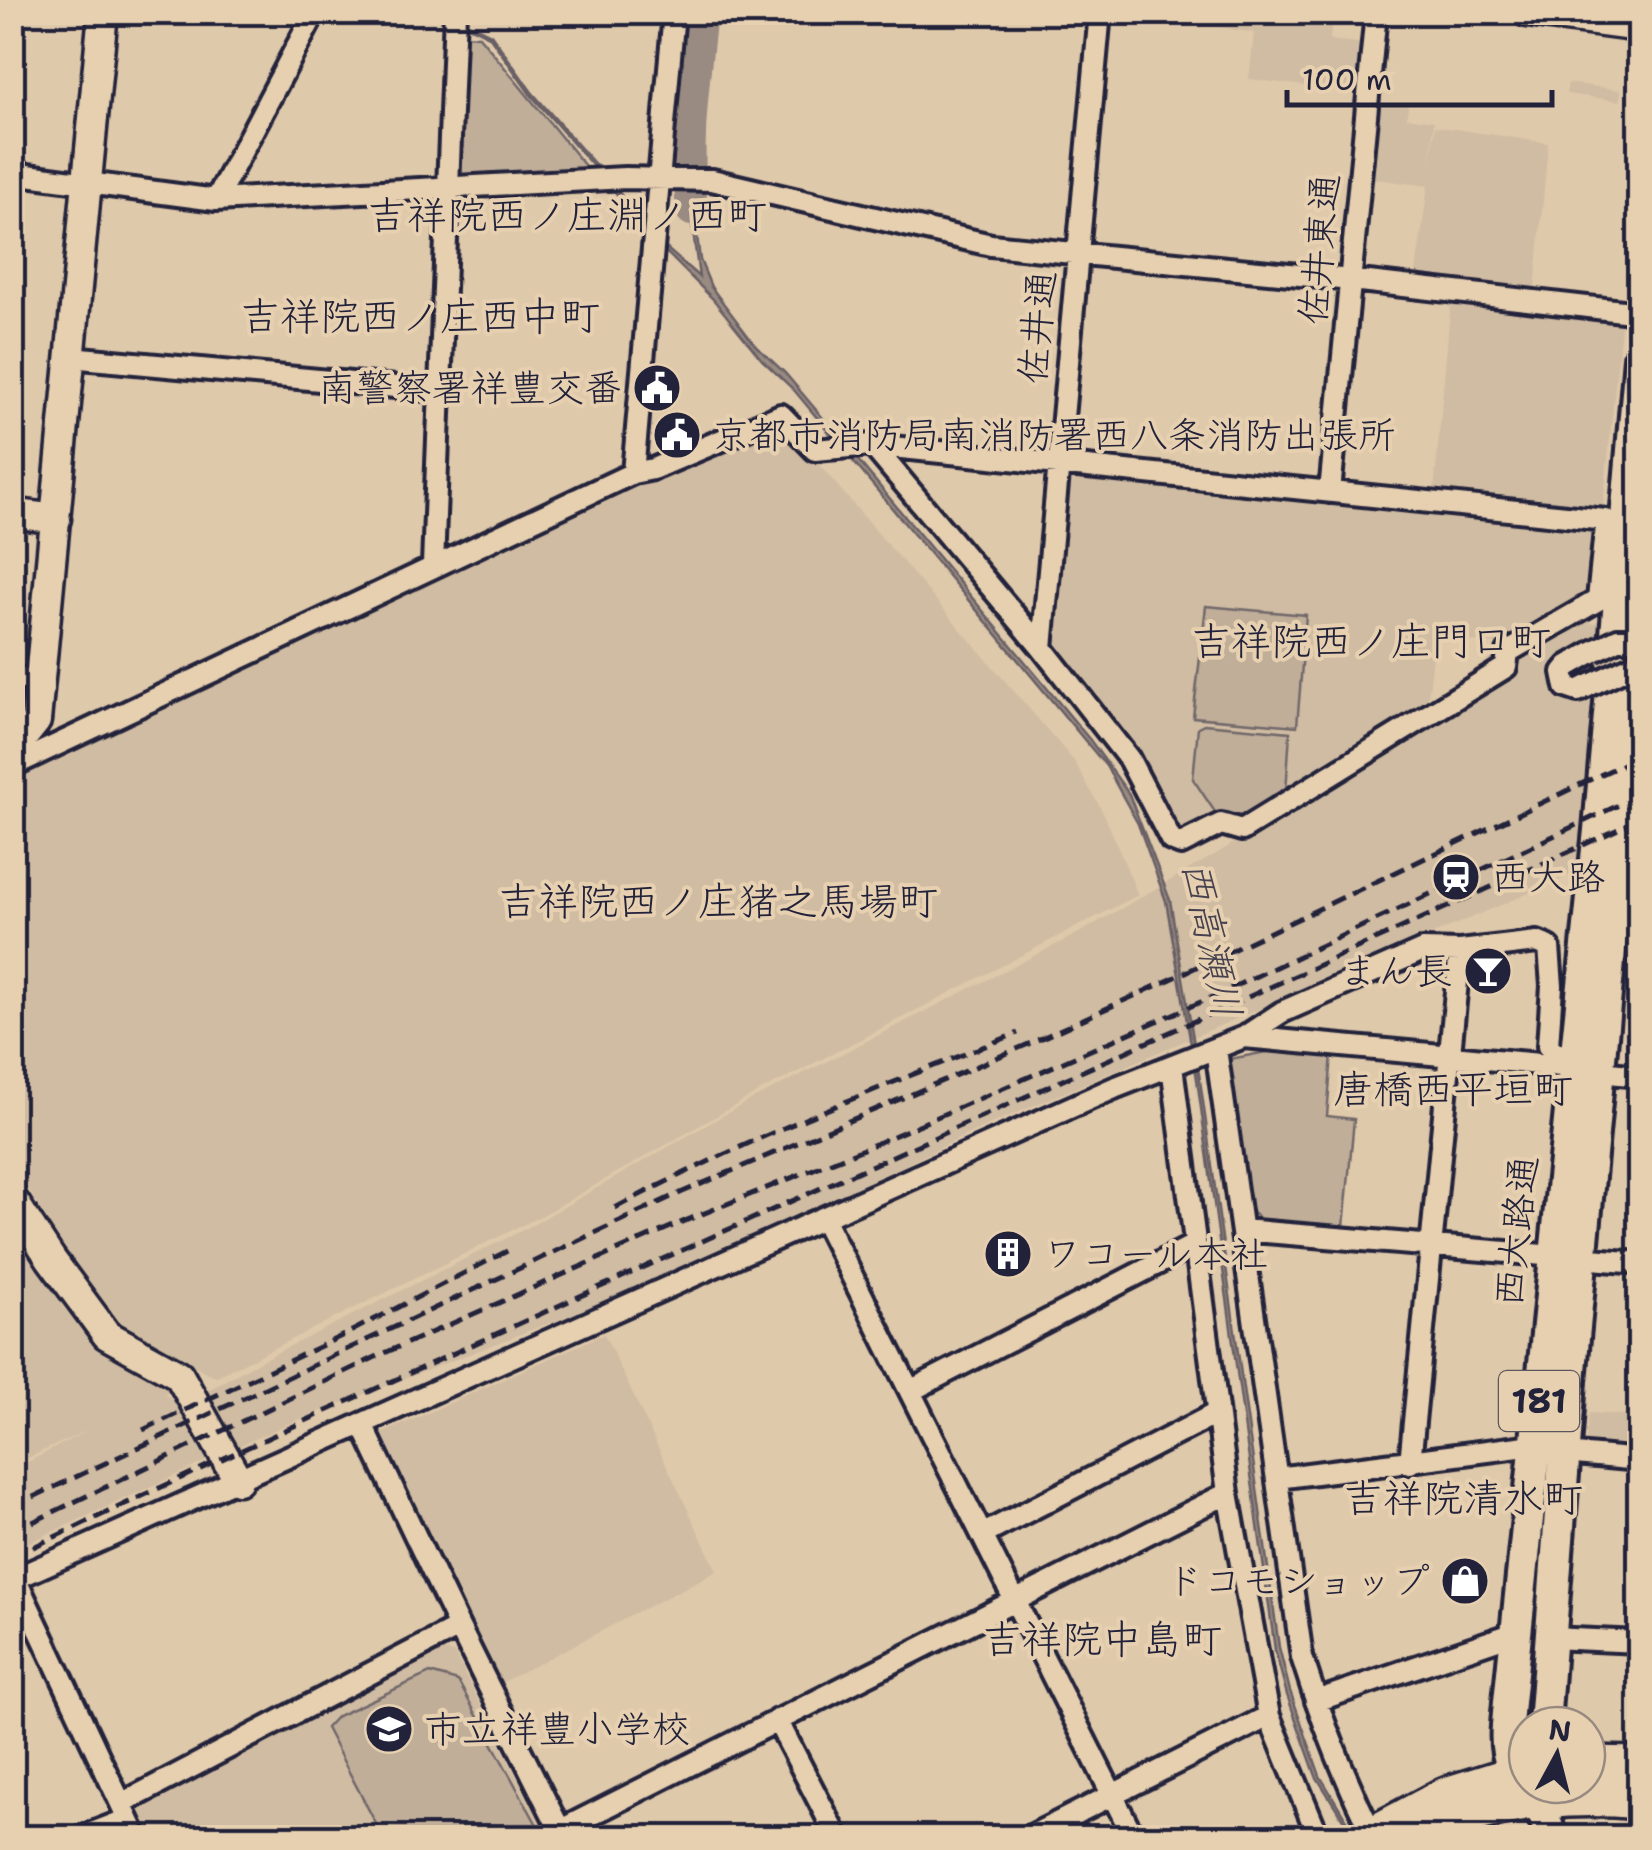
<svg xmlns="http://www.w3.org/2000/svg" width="1652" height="1850" font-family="'Shantell Sans','Klee One',sans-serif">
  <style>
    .built { fill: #d0bca2 }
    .green { fill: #c0ae99; stroke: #71686a; stroke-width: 2.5 }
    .water { fill: #998b82; stroke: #696166; stroke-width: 2.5 }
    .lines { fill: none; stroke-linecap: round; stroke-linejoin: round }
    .stream { stroke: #696166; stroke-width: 5 }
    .river { stroke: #998b82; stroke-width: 32 }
    .street-casing { stroke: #22223b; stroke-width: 28 }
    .secondary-casing { stroke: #22223b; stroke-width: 35 }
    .primary-casing { stroke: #22223b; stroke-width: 38 }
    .highway-casing { stroke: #22223b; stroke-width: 42 }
    .street { stroke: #e7d0b0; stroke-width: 20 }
    .secondary { stroke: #e7d0b0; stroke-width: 28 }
    .primary { stroke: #e7d0b0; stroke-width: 30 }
    .highway { stroke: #e7d0b0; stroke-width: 35 }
    .rail { stroke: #22223b; stroke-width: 5; stroke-dasharray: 15 8; stroke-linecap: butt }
    .street-bridge-casing { stroke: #22223b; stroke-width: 28; stroke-linecap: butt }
    .street-bridge { stroke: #e7d0b0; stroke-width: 20 }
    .labels { text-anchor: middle; stroke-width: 8; stroke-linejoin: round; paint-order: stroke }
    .shield { fill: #e7d0b0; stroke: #5d565e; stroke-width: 2.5 }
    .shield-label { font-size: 35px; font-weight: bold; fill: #22223b }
    .street-label { font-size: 38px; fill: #22223b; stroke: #e7d0b0 }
    .poi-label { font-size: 38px; fill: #22223b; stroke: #e7d0b0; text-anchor: start }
    .neighbourhood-label { font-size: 40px; fill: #22223b; stroke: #e7d0b0 }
    .water-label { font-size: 40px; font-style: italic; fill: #464250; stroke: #e7d0b0 }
  </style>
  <rect width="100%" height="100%" fill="#dfc9ab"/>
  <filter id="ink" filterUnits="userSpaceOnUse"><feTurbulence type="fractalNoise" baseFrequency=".01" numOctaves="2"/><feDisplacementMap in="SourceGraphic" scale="20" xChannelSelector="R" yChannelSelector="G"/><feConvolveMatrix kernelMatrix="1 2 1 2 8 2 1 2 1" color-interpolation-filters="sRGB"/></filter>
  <g filter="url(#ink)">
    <path class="built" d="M1196,13H1333L1330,40L1368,44L1362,93L1249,79L1254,33L1194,23Z
      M1568,83L1621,90L1620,101L1566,94Z
      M1373,102L1408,105L1407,117L1434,121L1430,169L1435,126L1548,143L1535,291L1415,279L1428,186L1367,178Z
      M1451,299L1622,316L1603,509L1434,491Z
      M764,426L785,429L798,440L1074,761L1104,814L1138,895L755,1094L543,1215L215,1377L120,1324L90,1290L13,1164V781Z
      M1074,472L1599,527L1593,591L1501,644L1435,638L1427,708L1241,822L1173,836L1049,643L1067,478Z
      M1639,599V841L1564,878L975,1131L697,1266L285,1425L13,1550V1470L90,1429L13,1465L12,1217L97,1340L172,1389L164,1394L181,1405L260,1361L527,1228L745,1103L1077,934L1221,851L1408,732L1513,654L1587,617L1592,624Z
      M604,1334L717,1571L499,1684L376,1436Z
      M1589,1413L1639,1416V1450L1585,1448Z
      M438,1650L454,1653L540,1822L536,1833L527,1838H146L135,1815L139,1806Z"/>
    <path class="green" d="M463,35L479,36L589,171L462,181L454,172Z
      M1206,606L1306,615L1297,726L1193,717Z
      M1204,724L1290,732L1286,792L1244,819L1217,815L1193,779L1198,727Z
      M1282,1049L1332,1054L1327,1116L1354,1119L1344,1227L1260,1219L1250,1211L1230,1059Z
      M430,1673L458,1681L536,1823L532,1832L520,1838L383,1837L326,1728L337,1716Z"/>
    <path class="water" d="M687,186L691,187L700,260L711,287L755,345L785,373L833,430L1090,740L1129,794L1170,900L1200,1080L1279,1647L1290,1691L1320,1776L1357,1837H1354L1316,1776L1287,1695L1275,1650L1197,1079L1166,901L1138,824L1106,766L794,390L762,360L713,299L665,251V247L699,277Z"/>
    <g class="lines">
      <path class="stream" d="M422,12L449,17
        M459,20L490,35L531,93L599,171
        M609,183L648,228"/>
      <path class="river" d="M692,210C685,143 694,79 701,12"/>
      <g class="street-casing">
        <path id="street" d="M12,173L216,200L625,178L712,180L991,245L1351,280L1640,313
          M216,200L314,14
          M70,357L439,391
          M633,473L674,12
          M1330,492L1376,12
          M433,565L455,12
          M1042,648L1100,12
          M12,678L39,680
          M1588,686L1578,691L1566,687L1563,672L1568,666L1594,651
          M12,766L633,473L653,469L781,415L815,450L872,445L1606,520L1598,600L1508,652L1506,667L1242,830L1221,824L1181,844L1171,840L1129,759L1042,648L872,445
          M1244,1037L1572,1067
          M1216,1049L1302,1657C1321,1719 1345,1779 1374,1838
          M1172,1066L1228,1493L1269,1716L1319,1838
          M1599,1072L1640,1076
          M824,1220L1134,1838
          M1242,1230L1640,1263
          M910,1391L1194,1245
          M363,1426L459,1627L564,1838
          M1565,1453L1640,1460
          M1410,1463L1460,951
          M1277,1478L1534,1445
          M982,1535L1217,1413
          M15,1578L137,1838
          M12,1580L1114,1088L1244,1037L1282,1012L1423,950L1460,951L1537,942L1549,947L1552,986L1548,1046L1574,1068
          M1550,1638L1640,1642
          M1316,1701L1515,1633
          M777,1720L838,1838
          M121,1804L459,1627
          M79,1838L128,1819
          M545,1838L1228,1493
          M1027,1838L1269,1716"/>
      </g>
      <g class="secondary-casing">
        <path id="secondary" d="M1527,12L1640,27
          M12,513L56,519
          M12,751L36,721L103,12
          M12,1199L51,1259L107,1335L179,1375L238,1480"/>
      </g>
      <g class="primary-casing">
        <path id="primary" d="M1544,1725L1570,1381L1640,628
          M1542,1785L1540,1802L1551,1838
          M1528,1789C1501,1760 1506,1739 1509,1702L1599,830L1640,358"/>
      </g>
      <g class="highway-casing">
        <path id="highway" d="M1587,1764L1640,1765
          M1366,1838L1446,1795L1527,1770
          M1416,1838C1485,1801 1563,1794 1640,1801"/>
      </g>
      <use href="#street" class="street"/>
      <use href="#secondary" class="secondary"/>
      <use href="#primary" class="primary"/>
      <use href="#highway" class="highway"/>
      <path class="rail" d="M615,1208C746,1139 881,1087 1018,1033
        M143,1430L346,1334L511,1249
        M12,1507L671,1197L1024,1046L1167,981L1640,756
        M12,1532L378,1356L680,1223L868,1147L1210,998L1640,795
        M12,1557C551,1303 1099,1068 1640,819"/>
      <g class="street-bridge-casing">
        <path id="street-bridge" d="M1594,651L1618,639H1640
          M1588,686L1640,662"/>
      </g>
      <use href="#street-bridge" class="street-bridge"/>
    </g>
  </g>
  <defs>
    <g id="civic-disc" transform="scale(2.5)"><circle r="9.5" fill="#22223b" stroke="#e7d0b0"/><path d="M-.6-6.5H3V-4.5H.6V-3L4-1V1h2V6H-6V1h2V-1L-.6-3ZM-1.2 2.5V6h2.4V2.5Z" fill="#fff"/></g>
    <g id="station-disc" transform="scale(2.5)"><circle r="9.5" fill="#22223b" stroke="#e7d0b0"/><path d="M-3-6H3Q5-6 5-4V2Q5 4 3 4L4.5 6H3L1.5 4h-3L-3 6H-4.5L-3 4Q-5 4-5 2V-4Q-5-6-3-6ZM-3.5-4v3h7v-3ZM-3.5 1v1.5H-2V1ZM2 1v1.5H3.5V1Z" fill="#fff"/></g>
    <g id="bar-disc" transform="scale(2.5)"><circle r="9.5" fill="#22223b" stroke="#e7d0b0"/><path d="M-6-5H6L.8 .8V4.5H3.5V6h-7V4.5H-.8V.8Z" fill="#fff"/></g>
    <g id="building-disc" transform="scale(2.5)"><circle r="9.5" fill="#22223b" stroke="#e7d0b0"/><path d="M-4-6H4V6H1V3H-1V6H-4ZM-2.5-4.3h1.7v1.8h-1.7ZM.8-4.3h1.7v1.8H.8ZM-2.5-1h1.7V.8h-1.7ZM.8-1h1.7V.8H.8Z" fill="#fff"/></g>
    <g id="shop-disc" transform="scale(2.5)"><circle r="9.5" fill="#22223b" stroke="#e7d0b0"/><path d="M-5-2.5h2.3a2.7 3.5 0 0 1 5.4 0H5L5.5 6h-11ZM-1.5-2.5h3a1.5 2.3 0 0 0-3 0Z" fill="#fff"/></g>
    <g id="school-disc" transform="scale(2.5)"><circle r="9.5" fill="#22223b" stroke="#e7d0b0"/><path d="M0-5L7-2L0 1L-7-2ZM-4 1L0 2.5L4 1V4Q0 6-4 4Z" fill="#fff"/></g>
  </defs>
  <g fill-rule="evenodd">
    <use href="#civic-disc" x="657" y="388"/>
    <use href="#civic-disc" x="677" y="435"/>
    <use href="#station-disc" x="1456" y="877"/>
    <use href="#bar-disc" x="1488" y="971"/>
    <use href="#building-disc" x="1008" y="1254"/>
    <use href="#shop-disc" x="1465" y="1581"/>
    <use href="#school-disc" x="389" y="1729"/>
  </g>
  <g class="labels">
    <rect class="shield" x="1499" y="1371" width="80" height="60" rx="8"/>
    <g class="shield-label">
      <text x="1539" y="1413">181</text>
    </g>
    <g class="street-label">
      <text transform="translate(1319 249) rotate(-85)" y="13">佐井東通</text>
      <text transform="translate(1037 327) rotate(-85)" y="13">佐井通</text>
      <text transform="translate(1516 1231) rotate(-84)" y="13">西大路通</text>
    </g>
    <g class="poi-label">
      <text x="622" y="401" text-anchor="end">南警察署祥豊交番</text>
      <text x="712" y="448">京都市消防局南消防署西八条消防出張所</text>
      <text x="1491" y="890">西大路</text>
      <text x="1453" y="984" text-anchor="end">まん長</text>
      <text x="1043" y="1267">ワコール本社</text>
      <text x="1430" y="1594" text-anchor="end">ドコモショップ</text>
      <text x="424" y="1742">市立祥豊小学校</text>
    </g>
    <g class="neighbourhood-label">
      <text x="567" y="229">吉祥院西ノ庄淵ノ西町</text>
      <text x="420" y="330">吉祥院西ノ庄西中町</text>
      <text x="1371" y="655">吉祥院西ノ庄門口町</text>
      <text x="718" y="915">吉祥院西ノ庄猪之馬場町</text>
      <text x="1453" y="1103">唐橋西平垣町</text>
      <text x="1463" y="1512">吉祥院清水町</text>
      <text x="1102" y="1653">吉祥院中島町</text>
    </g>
    <g class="water-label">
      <text transform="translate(1212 939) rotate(78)" y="14">西高瀬川</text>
    </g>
  </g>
  <rect width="1652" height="1850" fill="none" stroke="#e7d0b0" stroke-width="50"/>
  <rect x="25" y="25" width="1602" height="1800" fill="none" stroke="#22223b" stroke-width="4" filter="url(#ink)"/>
  <g transform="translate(1557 1755) rotate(7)"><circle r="48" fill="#e7d0b0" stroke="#988a81" stroke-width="2.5"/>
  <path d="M0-8L18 38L0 25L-18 38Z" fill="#22223b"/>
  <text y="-15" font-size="28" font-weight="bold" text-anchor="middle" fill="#22223b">N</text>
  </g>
  <path d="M1287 90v15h265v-15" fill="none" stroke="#22223b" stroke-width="5"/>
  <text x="1302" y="90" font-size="30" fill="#22223b" stroke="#e7d0b0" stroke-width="8" paint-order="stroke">100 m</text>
</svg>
